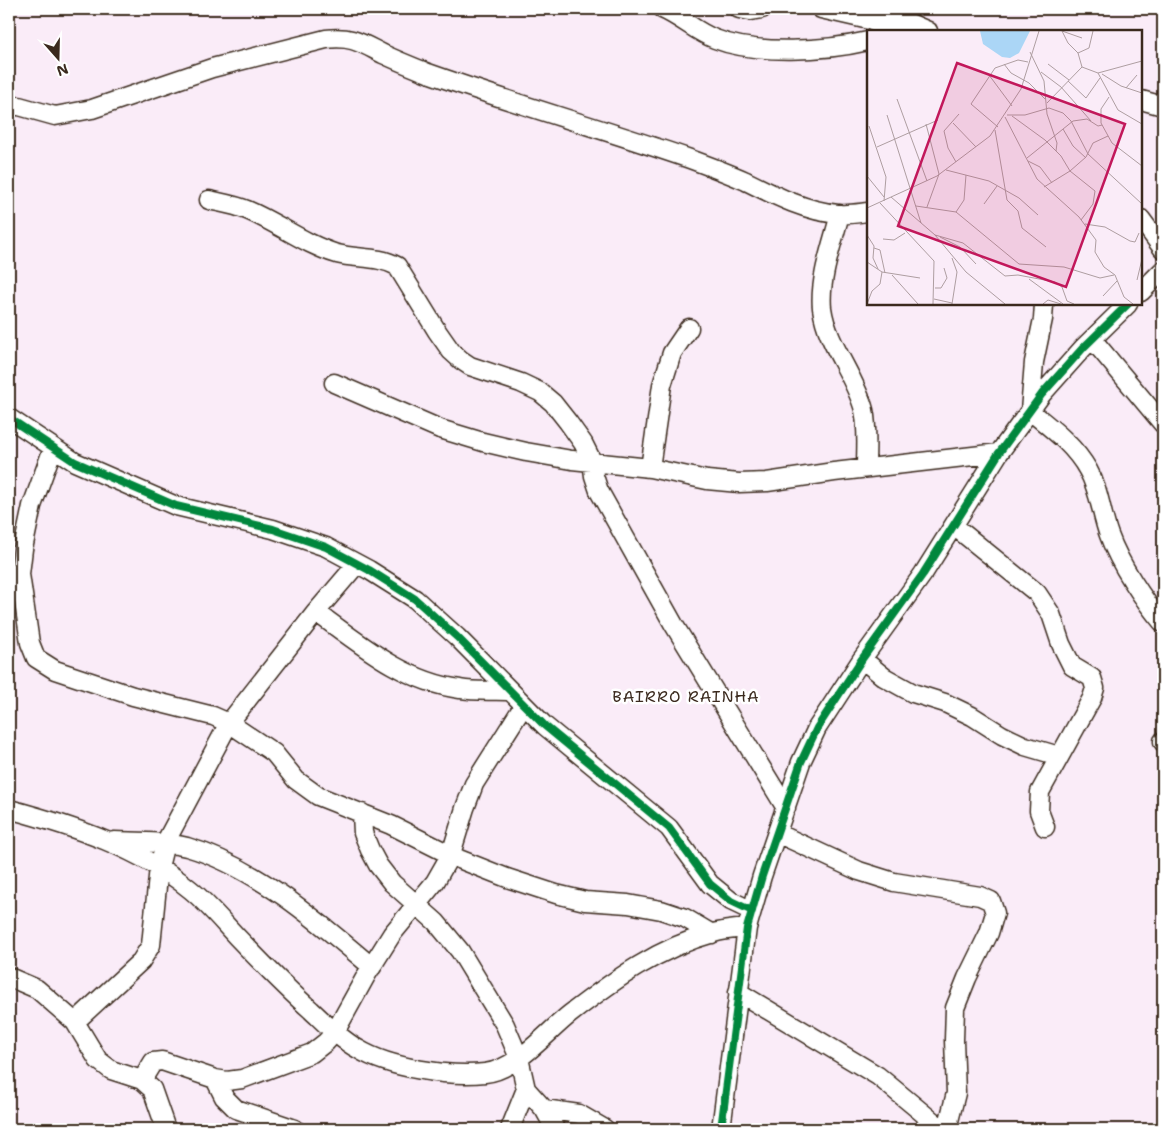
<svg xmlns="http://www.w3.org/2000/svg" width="1172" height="1138" font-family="'Shantell Sans',sans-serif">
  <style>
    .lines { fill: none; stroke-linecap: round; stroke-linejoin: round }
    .minor-casing { stroke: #3b2a1e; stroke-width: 21 }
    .minor { stroke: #fff; stroke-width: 18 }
    .cycleway-casing { stroke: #fff; stroke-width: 11 }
    .cycleway { stroke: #00873e; stroke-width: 8 }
    .labels { text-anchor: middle; stroke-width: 5; stroke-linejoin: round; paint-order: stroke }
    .quarter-label { font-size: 16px; letter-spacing: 1px; fill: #3b2a1e; stroke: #fff }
    .inset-road { fill: none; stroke: #ae9ea1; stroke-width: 1 }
    .view { fill: #c2185b; fill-opacity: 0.15; stroke: #c2185b; stroke-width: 2.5 }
    .inset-edge { fill: none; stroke: #3b2a1e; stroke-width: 2.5 }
  </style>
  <rect width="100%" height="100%" fill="#faecf8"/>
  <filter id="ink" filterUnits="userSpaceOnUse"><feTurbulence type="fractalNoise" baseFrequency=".02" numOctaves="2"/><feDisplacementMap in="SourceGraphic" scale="10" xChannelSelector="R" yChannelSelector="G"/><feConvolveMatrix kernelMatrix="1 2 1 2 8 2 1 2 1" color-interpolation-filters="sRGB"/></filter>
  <g filter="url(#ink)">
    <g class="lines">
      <g class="minor-casing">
        <path id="minor" d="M662,9C681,17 696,32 715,39C756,55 826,51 868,41
          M739,9L750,11L762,9
          M821,9L869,20L895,31
          M877,9L928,31
          M1141,100L1163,106
          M9,106H19L55,116L92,109L212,68L326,39C353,36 361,43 383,54C398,61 413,67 428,73C515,104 603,129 690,159C709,166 728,173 746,181C776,196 805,211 838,214C848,215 859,213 868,212
          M209,200C222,203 235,205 247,210C278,223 304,244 337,254C357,259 379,256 397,266L437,331L451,351L461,360L470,366L521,383L540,392L553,403L568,422L583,443L592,461L594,476L599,491L674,625L786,808
          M840,214C833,242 819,279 822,308C827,345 855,375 864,410C868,429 866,449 866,468
          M1141,219L1163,249
          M1141,292L1163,270
          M1044,304L1043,319L1034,362L1030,411C1052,429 1074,445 1088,470C1100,491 1101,514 1109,535C1119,563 1144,601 1163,623
          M1092,339L1163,424
          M334,383L440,429L483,442L526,452L572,460L650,468L707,480L739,483L767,482L834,472L999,453
          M9,418L75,462L176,506L273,529L326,547L369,570L415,599L457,637L545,726L669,828L710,884L731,901L752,911
          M53,448L32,506L23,549L20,574L30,643L36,658L55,670L133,696L213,716L229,723L274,753L296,780L318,796L391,825L459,859L507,878L556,894L585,901L628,904L661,910L685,918L712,934
          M650,468L662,385L672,353L689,328
          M954,526L1037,593L1051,614L1061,644L1072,666L1092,678L1095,688L1092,698L1040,792L1039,811L1045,827
          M316,612C360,644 405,682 460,689C476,692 494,690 510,691
          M862,659L884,677L913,693L945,703L972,716L1002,735L1025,746L1059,756
          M1163,742V741
          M9,809C72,826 140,848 191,890C208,904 222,921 237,937C261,962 285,987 311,1010C326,1024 340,1039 358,1049C389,1068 449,1077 485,1073C516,1070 546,1033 570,1014C614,980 658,948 713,933C724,930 736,929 747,928
          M362,813L363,833L370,850L378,865L392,883L436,922L460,951L505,1025L519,1058L526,1089L544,1109L555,1129
          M777,833L859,871L894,882L980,896L991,901L995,913L989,933L967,978L955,1008L954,1040L956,1093L947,1129
          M114,841C138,842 163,841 187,847C256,867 318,921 372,967
          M9,977L37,989L75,1022L98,1060L111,1070L142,1080L152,1089L166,1129
          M738,992L878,1076L942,1129
          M75,1022L141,961L151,945L159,867L165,843L229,723L316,612L357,564
          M215,1079L224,1097L236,1109L295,1129
          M142,1080L153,1062L162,1061L215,1079L227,1081L242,1079L312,1053L326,1042L335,1032L367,974L392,934L435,882L451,854L465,808L474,784L524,705
          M544,1109L579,1114L605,1129
          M510,1129L526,1089
          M721,1129L747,928L762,876L801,762L817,728L862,659L923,574L999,453L1042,394L1083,348L1128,304"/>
      </g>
      <use href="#minor" class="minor"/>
      <g class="cycleway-casing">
        <path id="cycleway" d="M9,418L75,462L176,506L273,529L326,547L369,570L415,599L457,637L545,726L669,828L710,884L731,901L752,911
          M721,1129L747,928L762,876L801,762L817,728L862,659L923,574L999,453L1042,394L1083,348L1128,304"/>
      </g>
      <use href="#cycleway" class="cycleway"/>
    </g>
  </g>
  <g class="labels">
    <g class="quarter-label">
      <text x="686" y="702">BAIRRO RAINHA</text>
    </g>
  </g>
  <g transform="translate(867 30)">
    <rect width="275" height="275" fill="#faecf8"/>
    <path d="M113,1H163L152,23L143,28L135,27L116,14Z" fill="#abd6f6"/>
    <path class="inset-road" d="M195,1L215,8M163,22L177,51L180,84L190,113L189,121M211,23L222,18L226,1M137,34L144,43L162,53L178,69M181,34L202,50M215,37L231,43L251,80L275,94M174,42L194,57L224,91M231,43L275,31M235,44L254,56L275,63M122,45L145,76M201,51L219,68L233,48M259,58L270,45M242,67L234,79V93L245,113L275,136M30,69L60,151M180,73L215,37L211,23L201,13L195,1M20,85L54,193M140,85H158L182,78L196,83L204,91L221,124L275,174M145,86L178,110L194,126L203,141L228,161L226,174L214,190M138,87L170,149L212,187L229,210L228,222L237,237L248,245L257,267L266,274M86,93L109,117M59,94L72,144L60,177M2,96L19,147L17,171M131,97L104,74L128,38L151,30L161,32M196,99L206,116L219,128M128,100L140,170L151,181L155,198L179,217M10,117L71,90M160,128L206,91L220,89L231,96L235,95M161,131L173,137L185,153M89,132L81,118L77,101L92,84M79,140L122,151L152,168L171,185M0,146L17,167M177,157L203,141L219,127L226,113L241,106M24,167L68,205L99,242L138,274M13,173L67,231L66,274M117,174L130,156M49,176L89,182L152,234L197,237L233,248L247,245M0,178L70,146L123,106L154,59L172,1M89,182L97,170L99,145M218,194L238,197L263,211L268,212L272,203M0,205L7,216L6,228L11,239M68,205L96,213L138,246L151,245L188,252L195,257L200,271L207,274M73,207L93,217L109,234M16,209L27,210L38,203M7,218L13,220L18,243M0,232L15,242L53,248M25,245L51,274M162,249L196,274M270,250L275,229M68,258H74L80,248L77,238M236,266L250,251M67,269L85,273M0,274L5,261L13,254L15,242M85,274L90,242L85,228M176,274L181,270L194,274"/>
    <path class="view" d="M90,33L258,94L199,257L31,196Z"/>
    <rect width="275" height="275" class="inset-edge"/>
  </g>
  <rect width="1172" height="1138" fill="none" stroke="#fff" stroke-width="30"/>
  <rect x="15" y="15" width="1142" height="1108" fill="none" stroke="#3b2a1e" stroke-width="2" filter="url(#ink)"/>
  <g transform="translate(58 58) rotate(160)" stroke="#ffffff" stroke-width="4" paint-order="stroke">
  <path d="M0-4L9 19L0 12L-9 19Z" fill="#3b2a1e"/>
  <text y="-8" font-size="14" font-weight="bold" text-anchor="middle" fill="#3b2a1e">N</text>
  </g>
</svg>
